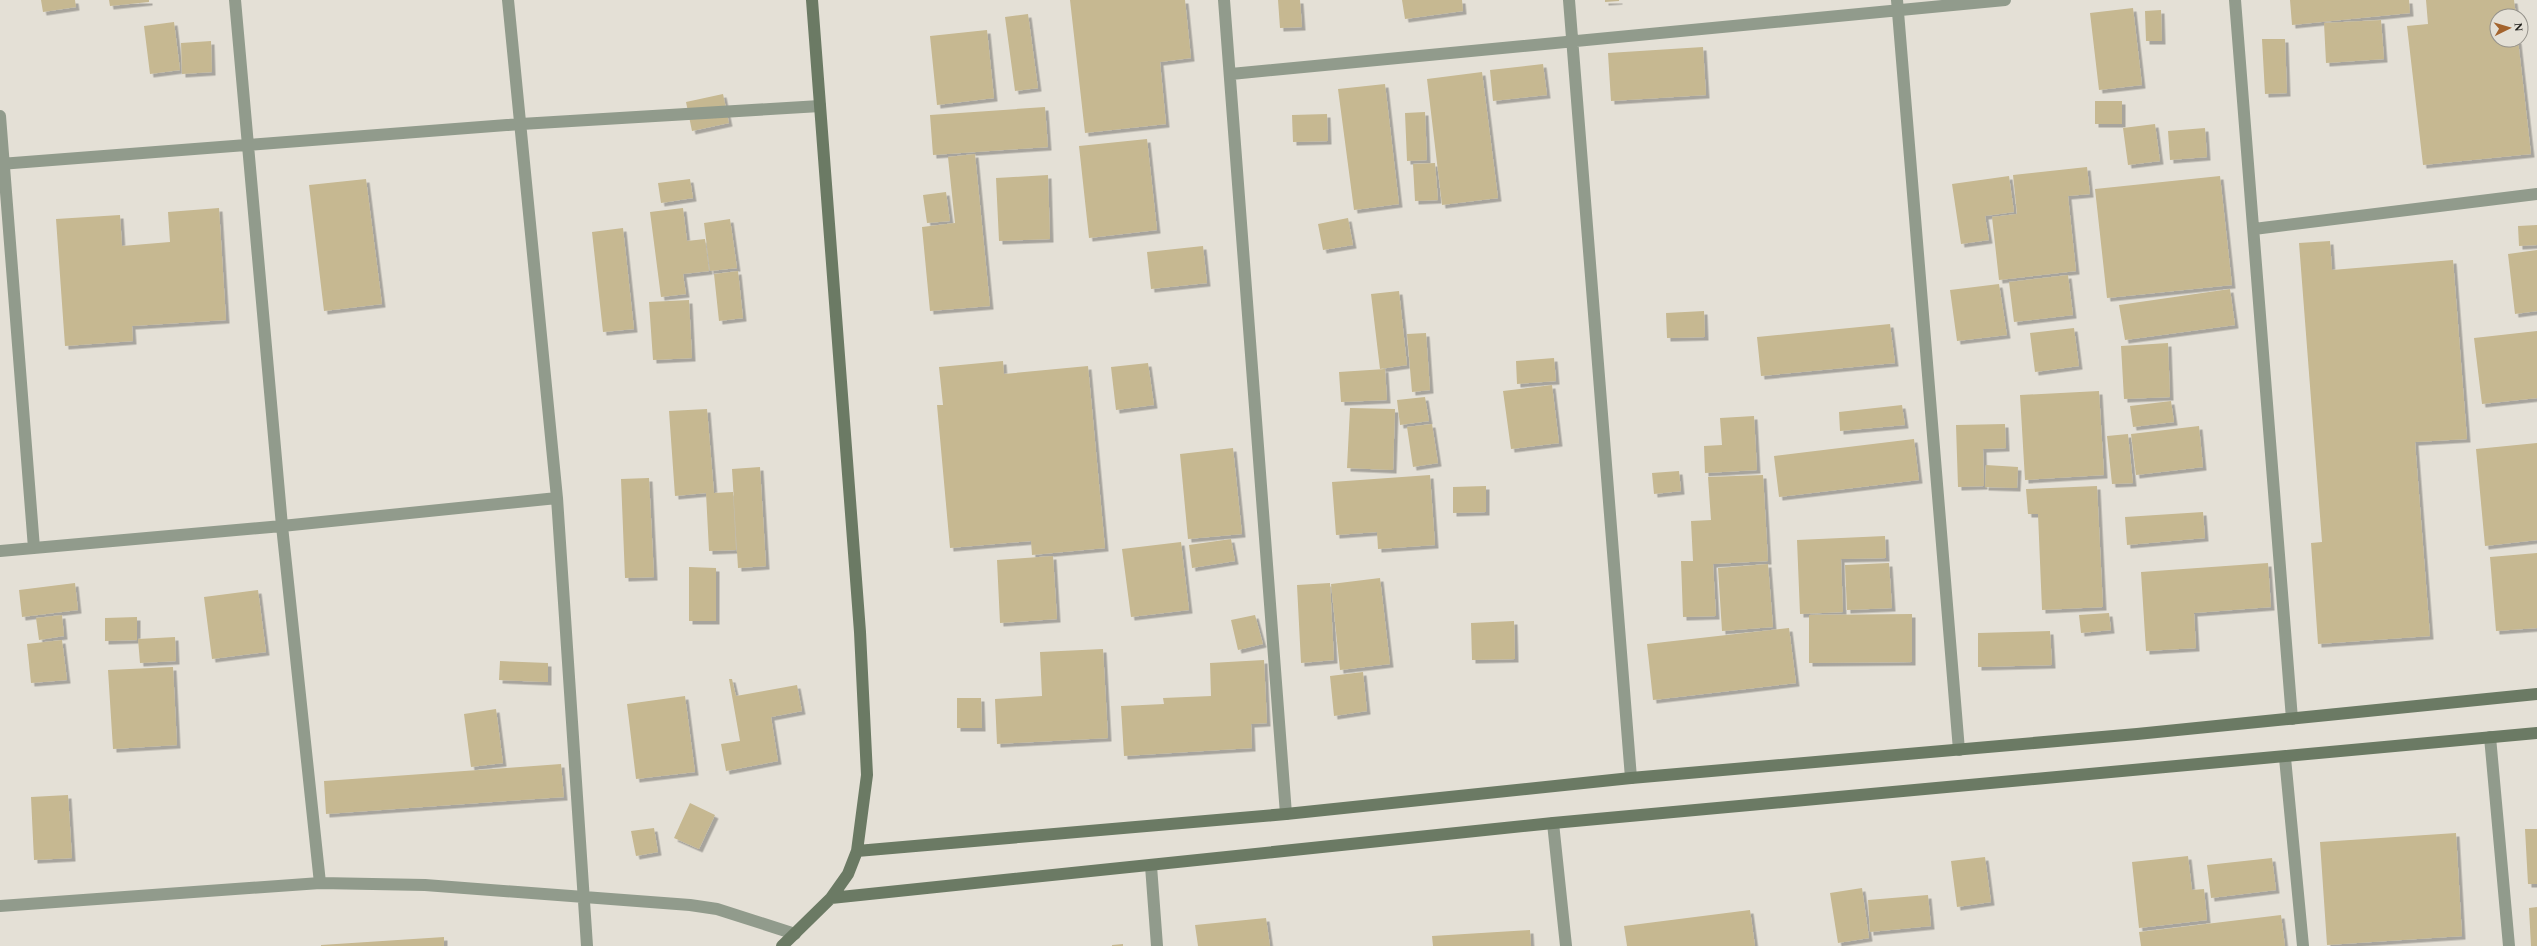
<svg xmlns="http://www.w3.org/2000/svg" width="2537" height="946" font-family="Spectral,serif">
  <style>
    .building { fill: #c6b891; filter: url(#shadow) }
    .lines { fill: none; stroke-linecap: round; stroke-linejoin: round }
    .street { stroke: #919b8c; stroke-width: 12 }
    .secondary { stroke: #6b7a64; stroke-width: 12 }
  </style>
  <defs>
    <filter id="shadow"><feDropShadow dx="3.5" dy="3.5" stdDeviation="0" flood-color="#0004"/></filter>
  </defs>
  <rect width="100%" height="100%" fill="#e4e0d6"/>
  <path class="building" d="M41,0H75L76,7L43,12Z
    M109,0H149V2L110,6Z
    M1070,0H1185L1191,58L1160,62L1166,124L1085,133Z
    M1278,0H1300L1302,27L1280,28Z
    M1402,0H1462L1463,11L1405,19Z
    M1605,0H1619V1L1605,2Z
    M2290,0H2409L2410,13L2292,25Z
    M2426,0H2514L2516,16H2497V40H2518L2531,154L2423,165L2407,26L2428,24Z
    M2133,8L2142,85L2099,90L2090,13Z
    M2161,10L2162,41H2146L2145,11Z
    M1028,14L1038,88L1015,91L1005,17Z
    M2381,20L2384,59L2326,63L2324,23Z
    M174,22L180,70L150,74L144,26Z
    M987,30L994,98L937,105L930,36Z
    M2262,39H2285L2287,93L2265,94Z
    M211,41L212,72L182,74L181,43Z
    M1703,47L1706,95L1611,101L1608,53Z
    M1543,64L1547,95L1493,101L1490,70Z
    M1482,72L1498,198L1442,205L1427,79Z
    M1385,84L1399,204L1354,210L1338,89Z
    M723,94L729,123L692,131L686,102Z
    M2095,101H2122V124H2095Z
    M1045,107L1048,147L933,155L930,115Z
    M1425,112L1427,160L1407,161L1405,113Z
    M1327,114L1328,141L1293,142L1292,115Z
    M2155,124L2160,161L2128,165L2123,128Z
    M2205,128L2207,157L2170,160L2168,131Z
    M1147,139L1157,230L1089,238L1079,146Z
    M975,154L990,306L930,311L922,227L955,223L948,157Z
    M1435,163L1438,200L1415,201L1413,164Z
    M2087,167L2090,194L2068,196L2076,271L1999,280L1992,217L2017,214L2013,175Z
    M1048,175L1050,239L999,241L996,178Z
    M2009,176L2014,212L1985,216L1989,240L1961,244L1952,184Z
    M2220,176L2232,285L2107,298L2095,189Z
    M366,179L382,304L324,311L309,185Z
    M690,179L693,198L661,203L658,183Z
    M946,192L950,221L927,223L923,195Z
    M219,208L226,320L132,326L133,341L65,346L56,219L120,215L122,246L170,242L168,212Z
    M683,208L687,241L705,239L709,271L683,274L686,294L661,297L650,212Z
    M1348,218L1353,245L1323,250L1318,224Z
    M730,219L737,268L710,271L704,223Z
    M2537,225V245L2519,246L2518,226Z
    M623,228L634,329L603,332L592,232Z
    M2330,241L2332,270L2453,260L2467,439L2415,442L2430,636L2318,644L2311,543L2322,542L2299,243Z
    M1203,246L1207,283L1151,289L1147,252Z
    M2537,250V311L2515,314L2508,254Z
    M738,271L743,318L719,321L714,274Z
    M2068,275L2073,315L2014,322L2009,282Z
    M1999,284L2007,335L1957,341L1950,290Z
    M2230,289L2235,325L2125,340L2119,305Z
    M1399,291L1407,365L1380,369L1371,294Z
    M689,300L692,358L653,360L649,302Z
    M1704,311L1705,337L1667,338L1666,313Z
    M1890,324L1895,363L1761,376L1757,337Z
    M2074,328L2079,366L2035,372L2030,333Z
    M2537,331V398L2482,404L2474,338Z
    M1426,333L1430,390L1412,392L1407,334Z
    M2168,343L2170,397L2124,399L2121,346Z
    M1554,358L1556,381L1517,384L1516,361Z
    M1003,361L1004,374L1088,366L1105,548L1032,555L1031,541L950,548L937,405H943L939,367Z
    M1148,363L1154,405L1116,410L1111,367Z
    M1385,369L1387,400L1341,402L1339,372Z
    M1552,385L1559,443L1511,449L1503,391Z
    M2099,391L2104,475L2025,480L2020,395Z
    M1425,397L1429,421L1400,425L1397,400Z
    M2171,401L2174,422L2133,427L2130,406Z
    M1902,405L1905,425L1840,431L1839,412Z
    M1350,408L1395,409L1393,470L1347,468Z
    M707,409L714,493L733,492L736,550L709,551L706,493L675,496L669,411Z
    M1754,416L1757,470L1705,473L1704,446L1722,445L1720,418Z
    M1432,424L1438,463L1413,467L1407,427Z
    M2005,424L2006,448L1983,449L1984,486L1958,487L1956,425Z
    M2199,426L2203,467L2136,475L2131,434Z
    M2128,434L2133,483L2112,484L2107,436Z
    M1914,439L1919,480L1779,497L1774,456Z
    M2537,443V540L2485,546L2476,449Z
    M1233,448L1242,534L1188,539L1180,454Z
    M1986,465L2018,467L2017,488L1985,487Z
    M760,467L766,566L738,568L732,469Z
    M1679,471L1681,491L1654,494L1652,473Z
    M1430,475L1435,545L1378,549L1377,532L1336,535L1332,482Z
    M1763,475L1768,561L1713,564L1716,616L1683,617L1681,561H1693L1691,521L1711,520L1708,477Z
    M649,478L654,577L625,578L621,479Z
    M1486,486V512L1453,513V487Z
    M2097,486L2103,607L2042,610L2038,514H2028L2026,489Z
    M2203,512L2205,538L2127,545L2125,517Z
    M1885,536L1886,558L1841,559L1843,612L1800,614L1797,540Z
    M1231,539L1235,561L1192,568L1189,545Z
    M1181,542L1189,610L1131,617L1122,549Z
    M2537,553V628L2496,631L2490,557Z
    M1053,556L1057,619L1000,623L997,560Z
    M1889,563L1892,608L1847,610L1845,565Z
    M2268,563L2271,607L2194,613L2196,648L2146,651L2141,572Z
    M1768,564L1773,627L1722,631L1718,568Z
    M689,567L716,568V621H689Z
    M1380,578L1390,664L1340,670L1331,584Z
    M75,583L78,610L22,617L19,590Z
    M1330,583L1334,660L1301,663L1297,585Z
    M258,590L266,652L212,659L204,597Z
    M2109,613L2111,630L2081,633L2079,615Z
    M1912,614V662L1809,663V615Z
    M62,615L64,636L39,640L36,618Z
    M1255,615L1263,644L1238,650L1231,620Z
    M137,617V640L105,641V618Z
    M1514,621L1515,659L1472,660L1471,623Z
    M1789,628L1796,683L1653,700L1647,644Z
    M2050,631L2052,665L1978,667V633Z
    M175,637L176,661L140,663L138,639Z
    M62,640L67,680L31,683L27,644Z
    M1103,649L1108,738L997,744L995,699L1042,696L1040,652Z
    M1264,660L1267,723L1251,724L1252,748L1124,756L1121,706L1164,704L1163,698L1211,696L1210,663Z
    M500,661L548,663V682L499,680Z
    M173,667L177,745L113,749L108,670Z
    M1363,672L1367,711L1334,716L1330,676Z
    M729,679H732L736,696L797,685L802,711L771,717L778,761L726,771L721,744L740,741Z
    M685,696L695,772L636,779L627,704Z
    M957,698H981L982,728H957Z
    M496,709L503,763L471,767L464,714Z
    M561,764L564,797L326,814L324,781Z
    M68,795L72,858L34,860L31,797Z
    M690,803L715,815L699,849L674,838Z
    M654,828L658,852L636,856L631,831Z
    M2525,829H2537V884H2528Z
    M2456,833L2462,936L2327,945L2320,842Z
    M2188,856L2192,890L2204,889L2207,920L2139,928L2132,862Z
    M1985,857L1991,902L1957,907L1951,861Z
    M2272,858L2276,890L2211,898L2207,865Z
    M1862,888L1869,938L1838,943L1830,893Z
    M1928,895L1931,926L1870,932L1868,900Z
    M2537,907V946H2531L2529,908Z
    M1750,910L1755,946H1627L1624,926Z
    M2281,915L2285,946H2141L2139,932Z
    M1266,918L1270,946H1198L1195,925Z
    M1530,930L1531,946H1433L1432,936Z
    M444,937V946H321V945Z
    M1123,944V946H1112V945Z"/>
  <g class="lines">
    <path class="street" d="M235,0L282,526L320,883
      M508,0L557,498L587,946
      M1224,0L1286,814
      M1569,0L1631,778
      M1897,0L1959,750
      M2235,0L2292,719
      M1231,74L2005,0
      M0,116L34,548
      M0,164L521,124L820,106
      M2254,229L2537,194
      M0,551L282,526L557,498
      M2490,737L2509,946
      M2285,758L2303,946
      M1553,823L1566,946
      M1151,866L1157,946
      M0,906L320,883L425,885L690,905L717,909L795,934"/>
    <path class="secondary" d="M857,851L1286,814L1631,778L2137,734L2537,694
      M831,898L1553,823L2537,733
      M782,946L831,898L848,874L857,851L867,775L860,632L812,0"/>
  </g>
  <g transform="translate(2509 28) rotate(85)"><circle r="19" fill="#e4e0d6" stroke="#95928b"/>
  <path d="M0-3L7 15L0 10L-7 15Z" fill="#a3632c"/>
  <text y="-6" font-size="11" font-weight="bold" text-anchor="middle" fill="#1f1e1a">N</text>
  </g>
</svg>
